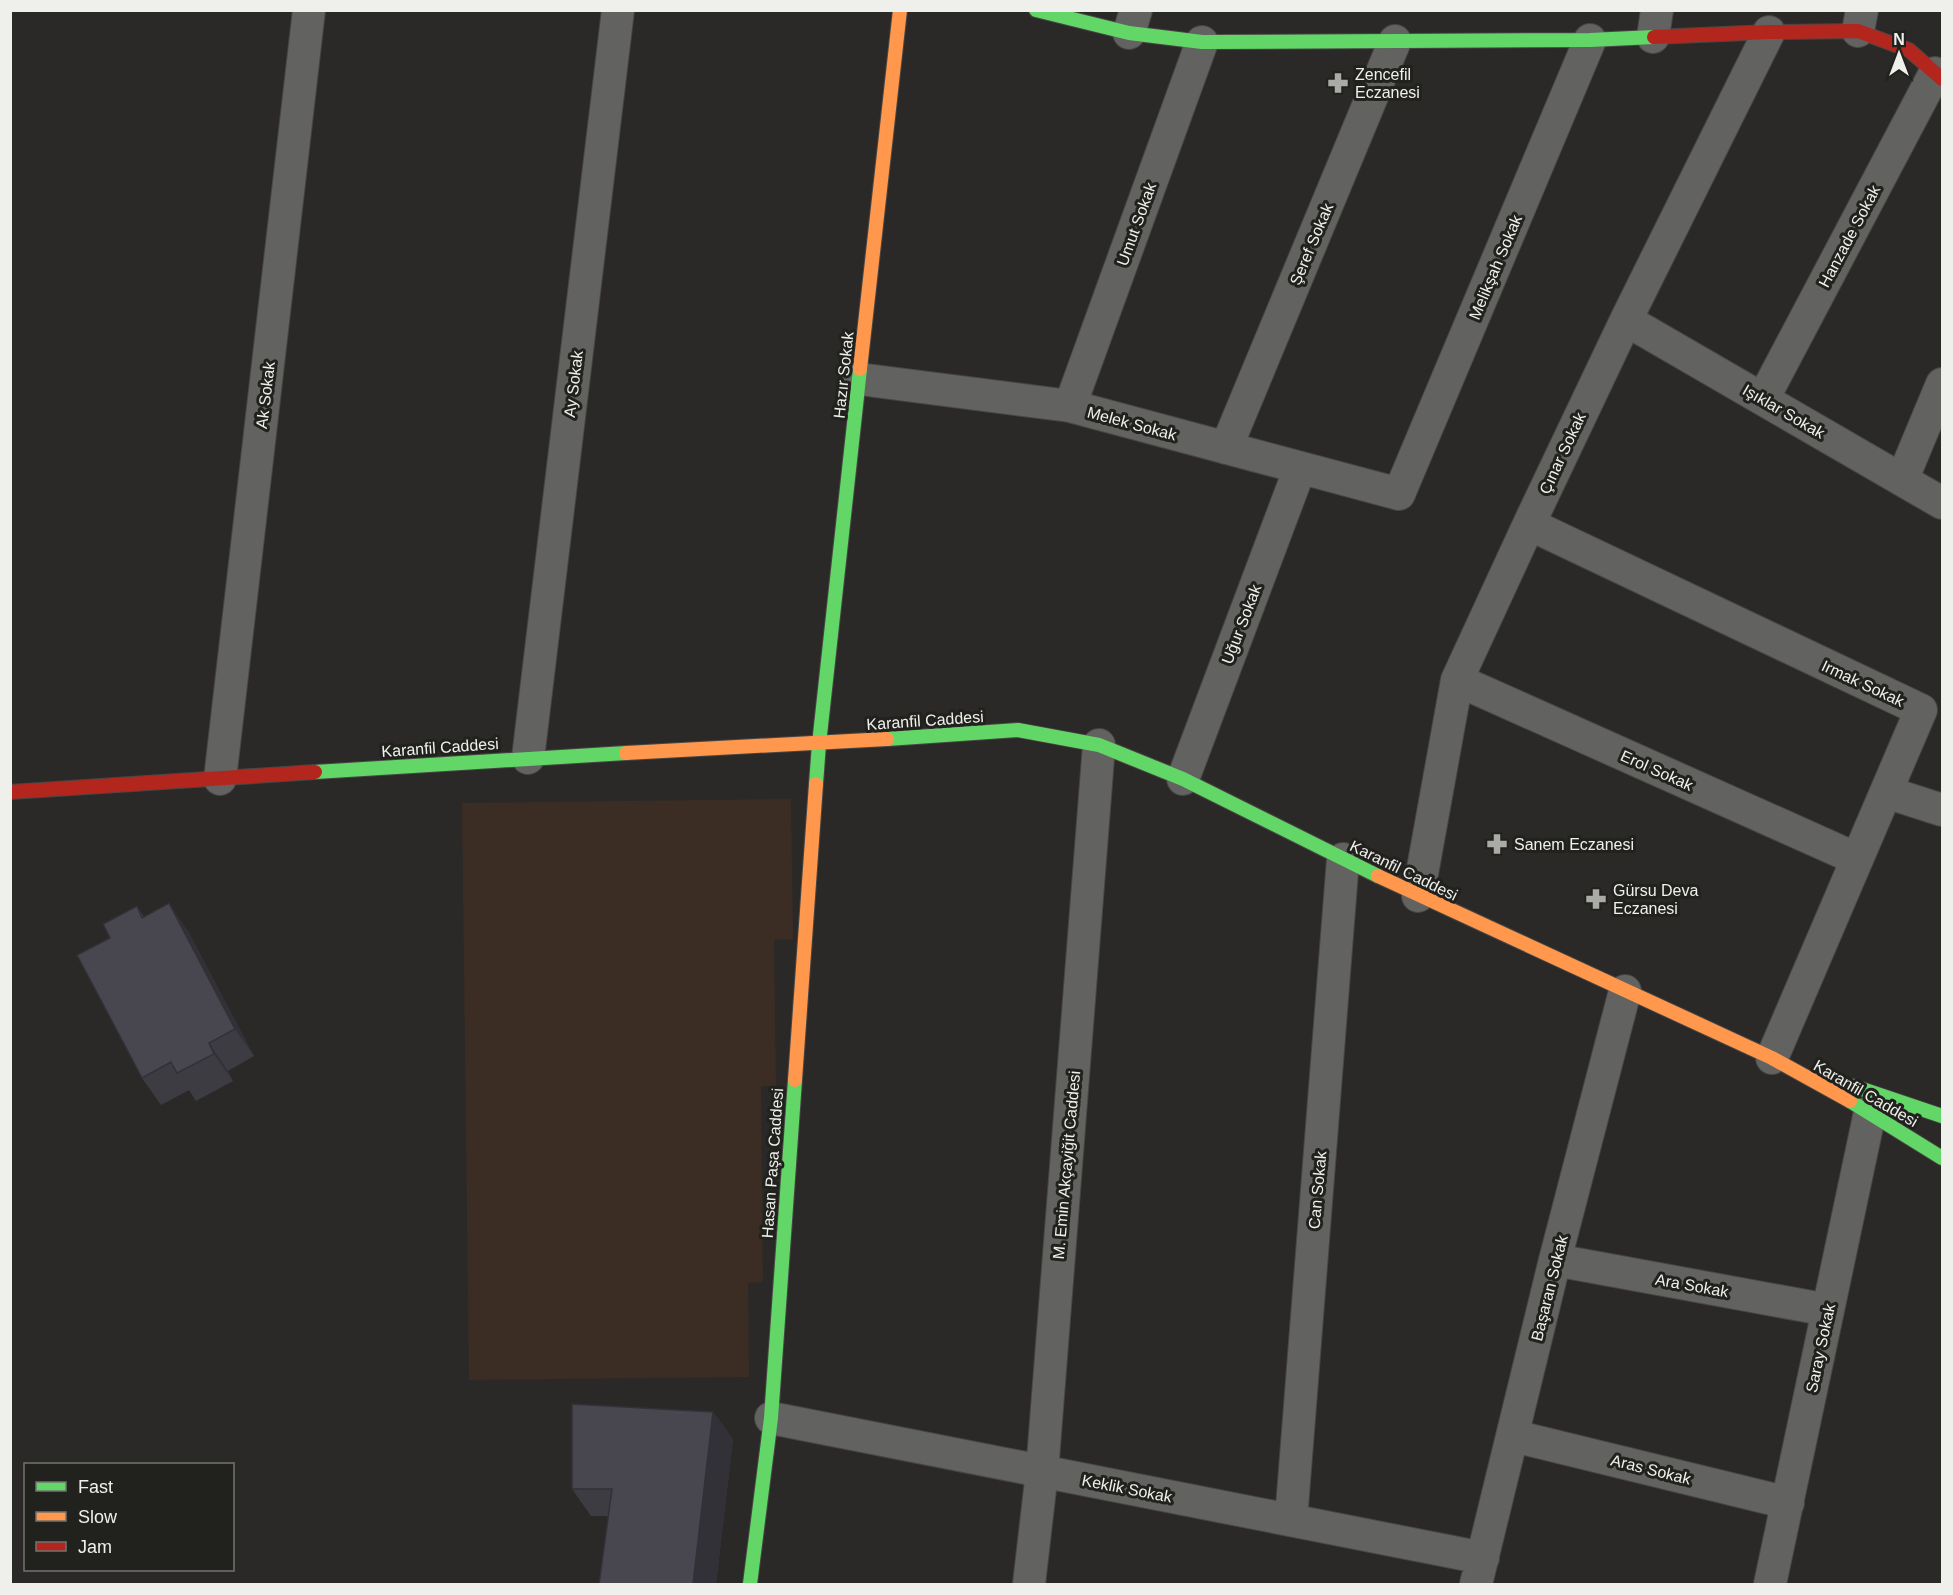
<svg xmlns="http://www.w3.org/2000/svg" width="1953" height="1595" font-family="Helvetica,sans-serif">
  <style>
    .commercial { fill: #3b2d24 }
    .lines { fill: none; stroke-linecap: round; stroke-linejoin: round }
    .street-casing { stroke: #474644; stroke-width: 34 }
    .fast-casing { stroke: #474644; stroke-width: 16 }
    .slow-casing { stroke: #474644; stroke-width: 16 }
    .jam-casing { stroke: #474644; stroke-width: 16 }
    .street { stroke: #626260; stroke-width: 32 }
    .fast { stroke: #63d668; stroke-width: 14 }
    .slow { stroke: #ff974d; stroke-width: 14 }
    .jam { stroke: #b3261e; stroke-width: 14 }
    .wall { fill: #3e3c43 }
    .shaded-wall { fill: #323137 }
    .building { fill: #48464e; stroke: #323137; stroke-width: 1.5 }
    .labels { text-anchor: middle; stroke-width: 6; stroke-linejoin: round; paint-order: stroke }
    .poi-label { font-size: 16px; fill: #efefec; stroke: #21211d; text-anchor: start }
    .street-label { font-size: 16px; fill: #efefec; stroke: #21211d }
  </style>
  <rect width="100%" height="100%" fill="#2a2927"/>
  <path class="commercial" d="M791,799L793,939L774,940L776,1086H761L763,1282L748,1283L749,1377L469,1380L462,803Z"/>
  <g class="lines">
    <g class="street-casing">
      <path id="street" d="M1858,31L1862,10
        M1129,33L1136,10
        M1653,37L1657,10
        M1626,320L1942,503
        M859,379L1070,406L1399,494L1590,40
        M1763,399L1935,73
        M1070,406L1202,42
        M1226,448L1395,41
        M1902,480L1942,384
        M1529,524L1921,710L1772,1058
        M1457,680L1857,859
        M528,758L618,10
        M220,779L309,10
        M1183,779L1300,468
        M1886,792L1942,810
        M1418,896L1457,680L1529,524L1626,320L1769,32
        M1555,1260L1828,1310
        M771,1418L1483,1558
        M1514,1436L1788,1503
        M1291,1520L1343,859
        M1029,1584L1042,1472L1099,745
        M1476,1584L1555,1260L1625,991
        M1770,1584L1870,1112"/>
    </g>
    <g class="fast-casing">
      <path id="fast" d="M1036,10L1129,33L1202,42L1590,40L1654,37
        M887,739L1018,730L1099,745L1183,779L1378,876
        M315,772L626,753
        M816,784L819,744L860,369
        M1853,1086L1942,1116
        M1850,1101L1942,1158
        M750,1584L771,1418L795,1080"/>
    </g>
    <g class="slow-casing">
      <path id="slow" d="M860,369L900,10
        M626,753L887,739
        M1378,876L1772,1058L1850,1101
        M795,1080L816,784"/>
    </g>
    <g class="jam-casing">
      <path id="jam" d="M1654,37L1769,32L1858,31L1909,50L1942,79
        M10,792L315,772"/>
    </g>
    <use href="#street" class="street"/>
    <use href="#fast" class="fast"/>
    <use href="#slow" class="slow"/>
    <use href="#jam" class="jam"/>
  </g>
  <path class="wall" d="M137,906L144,917L188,931L254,1056L228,1071L233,1081L196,1101L189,1090L161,1105L142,1078Z
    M713,1412L733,1439L716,1584H599L608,1516H591L572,1489Z"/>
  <path class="shaded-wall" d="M169,903L188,931L254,1056L235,1029Z
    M209,1043L228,1071L233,1081L214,1054Z
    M713,1412L733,1439L716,1584H693Z"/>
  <path class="building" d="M169,903L235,1029L209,1043L214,1054L177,1073L171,1062L142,1078L77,955L110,938L103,924L137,906L142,918Z
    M572,1404L713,1412L693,1584H599L612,1489H572Z"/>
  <defs>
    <g id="pharmacy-bare" transform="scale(1.62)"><path d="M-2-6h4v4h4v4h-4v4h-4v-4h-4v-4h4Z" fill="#aaaaa7" stroke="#21211d" stroke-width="2.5" paint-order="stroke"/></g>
  </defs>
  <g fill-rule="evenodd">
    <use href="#pharmacy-bare" x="1338" y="83"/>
    <use href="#pharmacy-bare" x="1497" y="844"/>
    <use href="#pharmacy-bare" x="1596" y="899"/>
  </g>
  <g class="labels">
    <g class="poi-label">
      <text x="1355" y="80">Zencefil<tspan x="1355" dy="18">Eczanesi</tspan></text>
      <text x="1514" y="850">Sanem Eczanesi</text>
      <text x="1613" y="896">Gürsu Deva<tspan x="1613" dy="18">Eczanesi</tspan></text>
    </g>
    <g class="street-label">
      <text transform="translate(1136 224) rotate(-70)" y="6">Umut Sokak</text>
      <text transform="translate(1849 236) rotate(-62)" y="6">Hanzade Sokak</text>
      <text transform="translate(1311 244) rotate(-67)" y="6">Şeref Sokak</text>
      <text transform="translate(1495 267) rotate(-67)" y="6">Melikşah Sokak</text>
      <text transform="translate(843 375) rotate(-84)" y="6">Hazır Sokak</text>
      <text transform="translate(573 384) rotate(-83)" y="6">Ay Sokak</text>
      <text transform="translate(265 395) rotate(-83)" y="6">Ak Sokak</text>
      <text transform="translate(1784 411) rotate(30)" y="6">Işıklar Sokak</text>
      <text transform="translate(1132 423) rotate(15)" y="6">Melek Sokak</text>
      <text transform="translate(1562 453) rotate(-65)" y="6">Çınar Sokak</text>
      <text transform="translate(1241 624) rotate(-69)" y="6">Uğur Sokak</text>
      <text transform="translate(1863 683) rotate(25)" y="6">Irmak Sokak</text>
      <text transform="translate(925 720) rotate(-4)" y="6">Karanfil Caddesi</text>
      <text transform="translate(440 747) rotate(-4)" y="6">Karanfil Caddesi</text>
      <text transform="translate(1657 770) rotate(24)" y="6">Erol Sokak</text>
      <text transform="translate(1404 870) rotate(26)" y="6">Karanfil Caddesi</text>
      <text transform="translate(1866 1093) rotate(30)" y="6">Karanfil Caddesi</text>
      <text transform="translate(772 1163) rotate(-86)" y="6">Hasan Paşa Caddesi</text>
      <text transform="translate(1066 1165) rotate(-85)" y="6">M. Emin Akçayiğit Caddesi</text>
      <text transform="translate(1317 1190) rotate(-85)" y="6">Can Sokak</text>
      <text transform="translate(1692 1285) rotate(10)" y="6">Ara Sokak</text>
      <text transform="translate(1549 1288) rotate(-76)" y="6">Başaran Sokak</text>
      <text transform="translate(1820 1348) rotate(-78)" y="6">Saray Sokak</text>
      <text transform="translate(1651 1469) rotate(14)" y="6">Aras Sokak</text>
      <text transform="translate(1127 1488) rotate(11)" y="6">Keklik Sokak</text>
    </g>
  </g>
  <rect width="1953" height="1595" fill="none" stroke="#efefec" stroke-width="24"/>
  <rect x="24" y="1463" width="210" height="108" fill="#21211d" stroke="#737370" stroke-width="1.5"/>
  <rect x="36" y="1482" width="30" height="9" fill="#63d668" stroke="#737370" stroke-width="1.5"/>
  <text x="78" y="1493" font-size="18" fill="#efefec">Fast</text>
  <rect x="36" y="1512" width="30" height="9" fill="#ff974d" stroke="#737370" stroke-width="1.5"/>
  <text x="78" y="1523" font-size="18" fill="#efefec">Slow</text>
  <rect x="36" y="1542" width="30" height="9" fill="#b3261e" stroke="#737370" stroke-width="1.5"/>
  <text x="78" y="1553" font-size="18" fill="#efefec">Jam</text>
  <g transform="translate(1899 54)" stroke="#21211d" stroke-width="4.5" paint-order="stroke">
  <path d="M0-4.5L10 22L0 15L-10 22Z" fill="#efefec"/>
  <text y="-9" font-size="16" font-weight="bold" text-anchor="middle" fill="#efefec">N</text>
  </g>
</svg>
